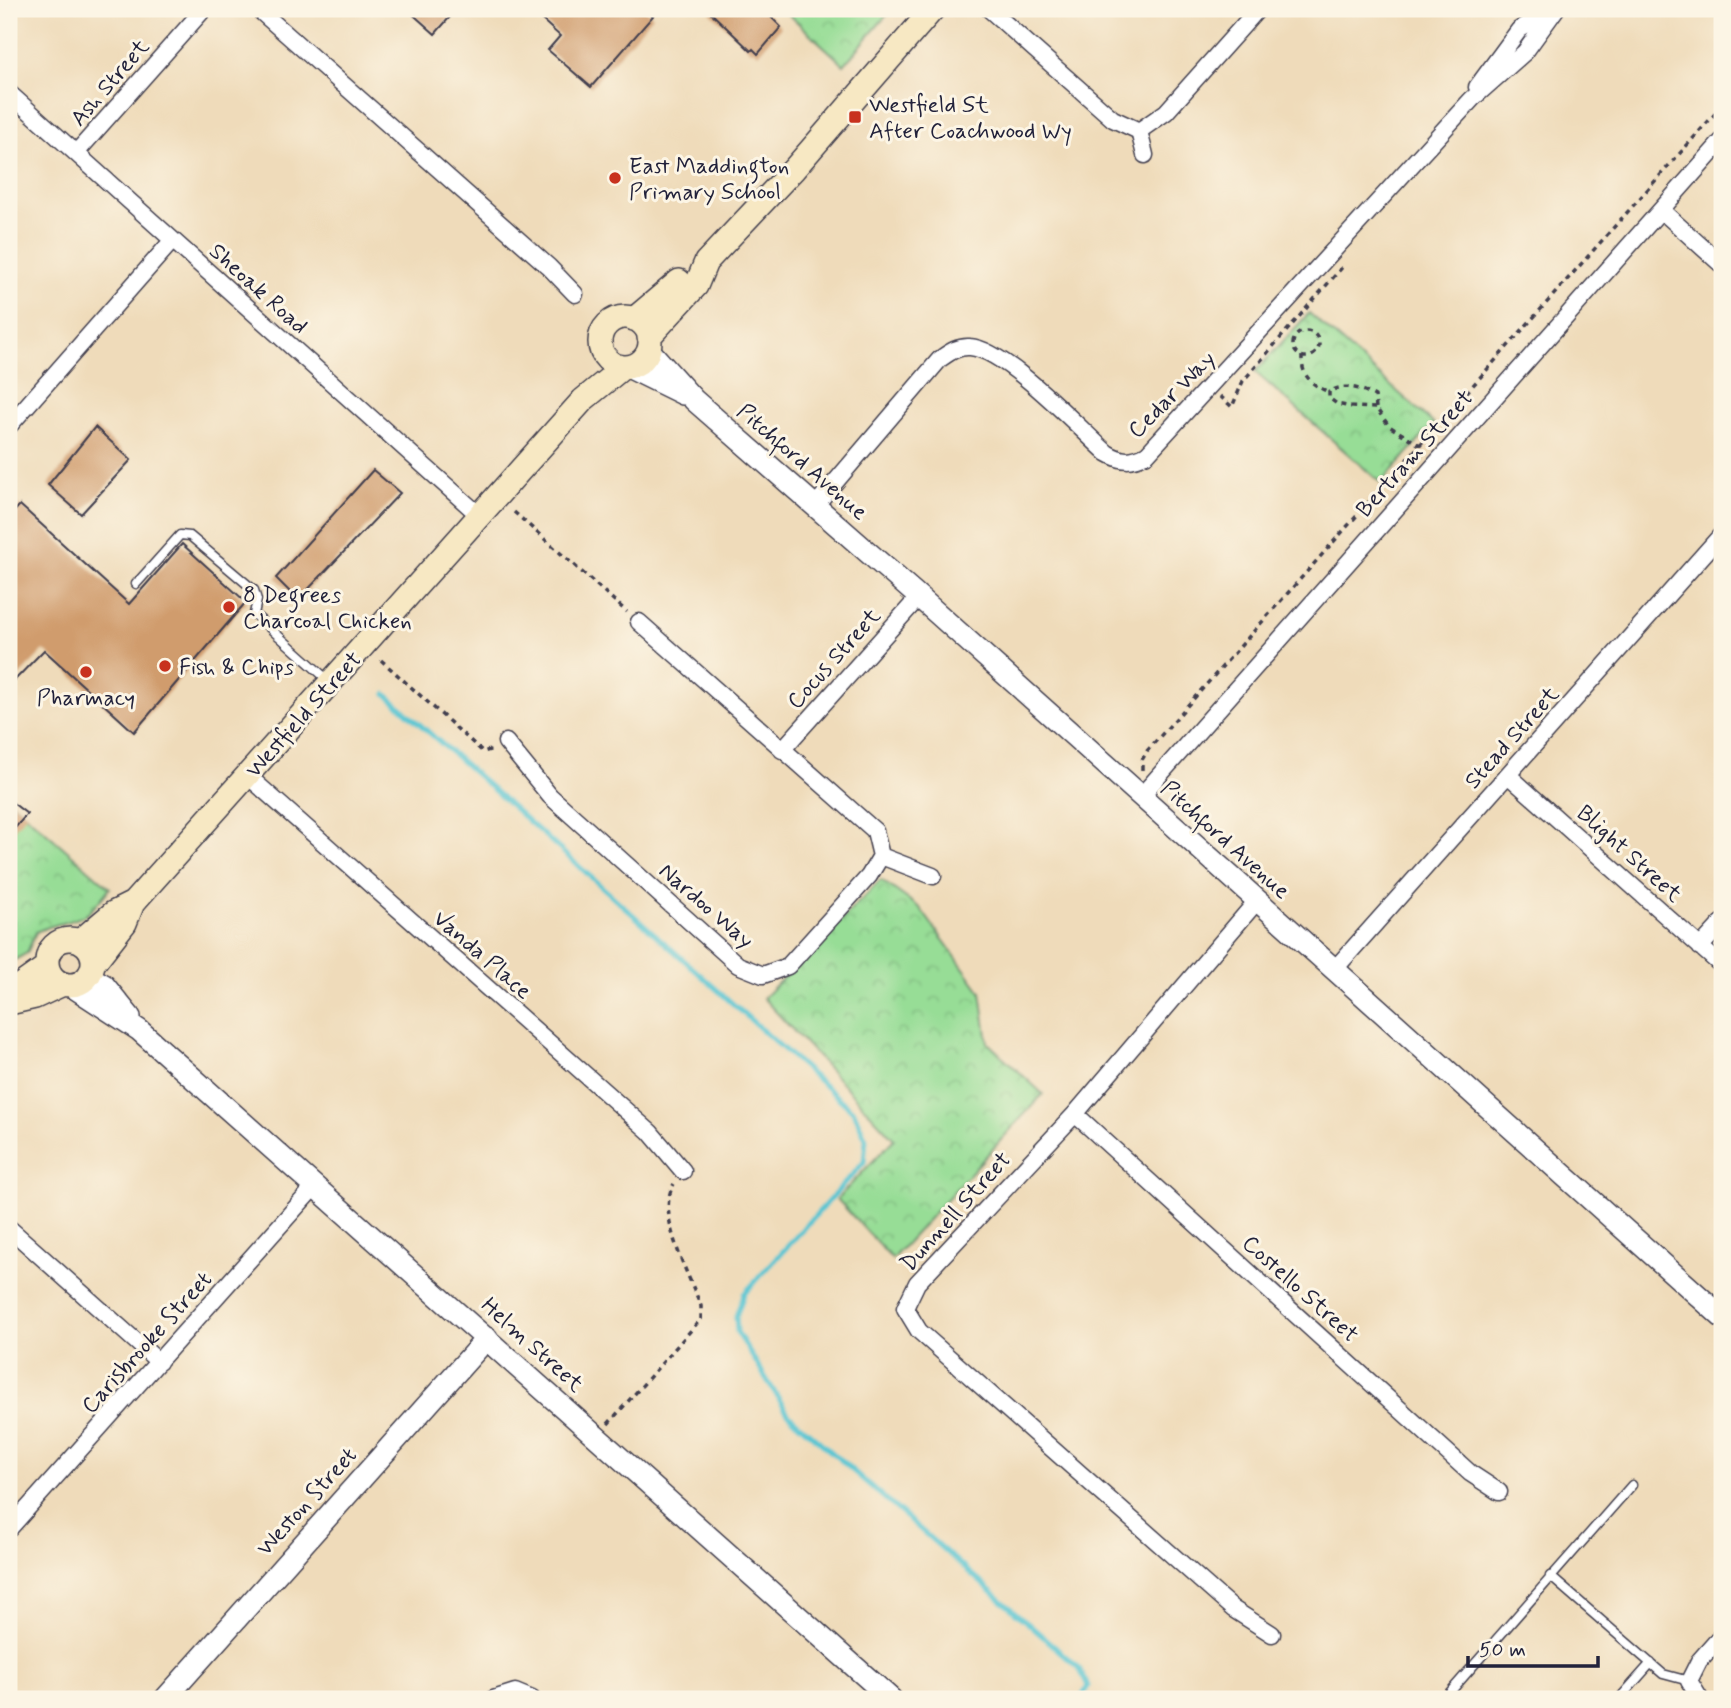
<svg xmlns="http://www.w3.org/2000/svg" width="1731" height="1708" font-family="Mynerve,sans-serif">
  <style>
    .park { fill: url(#park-crowns); stroke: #5c8068; stroke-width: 2 }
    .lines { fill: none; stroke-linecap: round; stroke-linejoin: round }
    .stream { stroke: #59c5d2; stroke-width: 5 }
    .building { fill: #d09c6d }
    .service-casing { stroke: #413e4e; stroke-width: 11 }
    .minor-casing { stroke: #413e4e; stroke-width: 19 }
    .tertiary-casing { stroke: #413e4e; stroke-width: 24 }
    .secondary-casing { stroke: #413e4e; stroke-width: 26 }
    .path { stroke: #413e4e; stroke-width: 3.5; stroke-dasharray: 5 5; stroke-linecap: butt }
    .service { stroke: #fff; stroke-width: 8 }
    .minor { stroke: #fff; stroke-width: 16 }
    .tertiary { stroke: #fff; stroke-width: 21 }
    .secondary { stroke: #f7e8c3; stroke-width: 23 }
    .poi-dot { fill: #c8321e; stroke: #fcf5e5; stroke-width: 2.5 }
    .labels { text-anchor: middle; stroke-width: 6; stroke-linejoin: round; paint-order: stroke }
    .street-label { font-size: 23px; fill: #22223b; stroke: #fcf5e5 }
    .poi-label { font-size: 23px; fill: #22223b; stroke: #fcf5e5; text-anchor: start }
  </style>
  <defs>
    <pattern id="park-crowns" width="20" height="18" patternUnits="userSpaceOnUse" patternTransform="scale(1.75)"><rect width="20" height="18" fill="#97dd96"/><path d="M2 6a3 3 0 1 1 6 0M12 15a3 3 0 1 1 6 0" fill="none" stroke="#82bd82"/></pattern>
  </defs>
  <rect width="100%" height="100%" fill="#fcf5e5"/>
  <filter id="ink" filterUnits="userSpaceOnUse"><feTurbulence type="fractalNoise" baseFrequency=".0143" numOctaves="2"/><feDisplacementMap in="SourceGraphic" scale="14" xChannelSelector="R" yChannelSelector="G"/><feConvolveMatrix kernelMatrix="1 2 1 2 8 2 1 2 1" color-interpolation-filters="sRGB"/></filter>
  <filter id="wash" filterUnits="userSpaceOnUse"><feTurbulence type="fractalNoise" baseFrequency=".00686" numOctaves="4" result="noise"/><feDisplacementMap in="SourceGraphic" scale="28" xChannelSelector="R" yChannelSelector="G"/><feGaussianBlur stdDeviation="1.57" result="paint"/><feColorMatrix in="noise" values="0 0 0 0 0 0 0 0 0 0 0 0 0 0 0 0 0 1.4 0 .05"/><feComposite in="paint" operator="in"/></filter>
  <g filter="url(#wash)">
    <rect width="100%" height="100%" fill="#efdbba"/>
    <path class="park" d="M783,9H892L844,65Z
      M1309,313L1434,424L1381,483L1255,372Z
      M9,800L110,888C103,896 96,906 88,913C79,921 51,924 36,932L27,953L9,963Z
      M881,880L920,908L981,992L988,1043L1043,1094L892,1259L837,1199L894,1139L763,998Z"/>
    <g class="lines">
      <path class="stream" d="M386,694L854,1112L866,1139L864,1162L744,1294L736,1316L737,1332L789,1415L1079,1668L1088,1686L1081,1699"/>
    </g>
    <g id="blocks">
      <path class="building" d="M407,9H457L435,34Z
        M530,9H644L653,16L591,87L548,50L560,36Z
        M707,9H763L781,27L758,54L753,49L751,51Z
        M95,427L131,460L81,514L48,485Z
        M373,470L400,493L298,600L276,578Z
        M20,505L129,604L182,544L246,602L134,732L44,650L9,686V517Z
        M9,800L27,814L9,835Z"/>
    </g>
  </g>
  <g filter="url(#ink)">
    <use href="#blocks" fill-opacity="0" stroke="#413e4e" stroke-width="2"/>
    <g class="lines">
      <g class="service-casing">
        <path id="service" d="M136,584L180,535L190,536L254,590L257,600L254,614L329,681
          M1550,1576L1663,1674L1689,1681
          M1444,1699L1632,1485
          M1619,1699L1651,1663"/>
      </g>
      <g class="minor-casing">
        <path id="minor" d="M258,9L549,267L575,294
          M989,9L1113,119L1139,131L1166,112L1258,9
          M1477,87L1519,30L1551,9
          M9,93L480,516
          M1139,131L1145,155
          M76,153L204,9
          M1661,210L1722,265
          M9,426L172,241
          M814,507L940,359C950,352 958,346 970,347C1005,349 1078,427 1107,453C1122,462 1131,462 1147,454L1472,99L1525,52L1556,9
          M639,622L875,831L881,856L933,876
          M506,742L550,796L738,965L763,975L788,966L869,876L881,856
          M782,750L919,597
          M1508,775L1722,966
          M248,776L650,1132L683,1171
          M1141,796L1722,141
          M1256,902L1075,1114L917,1283L905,1308L919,1331L1233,1609L1272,1634
          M1700,947L1722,923
          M1333,971L1722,534
          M1075,1114L1470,1473L1499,1492
          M9,1228L159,1362
          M9,1529L316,1185
          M493,1699L515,1692L532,1699
          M1700,1699L1689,1681L1699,1661L1722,1635"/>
      </g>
      <g class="tertiary-casing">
        <path id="tertiary" d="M649,350L694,400L919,597L1722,1317
          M628,367L683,394
          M88,976L104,985L130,1017
          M70,985L139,1030L891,1699
          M165,1699L487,1338"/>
      </g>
      <g class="secondary-casing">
        <path id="secondary" d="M600 342a25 25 0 1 1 50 0a25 25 0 1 1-50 0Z
          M634,319L679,281
          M649,337L696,286L706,262L794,169L933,9
          M47 962a23 23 0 1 1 46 0a23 23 0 1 1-46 0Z
          M80,941L113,913L133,903
          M93,964L125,923L133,903L583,400L622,368
          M9,993L47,966
          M9,1003L35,997L63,984"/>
      </g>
      <path class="path" d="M1293 344a13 13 0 1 1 26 0a13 13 0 1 1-26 0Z
        M1302,356C1301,376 1312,385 1329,392
        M1220,396L1232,407L1243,381L1344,265
        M1376,408L1375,396C1361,388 1344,383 1329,392V398L1337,404L1352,407L1376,408L1389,426L1420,445
        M514,512L627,612
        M381,660L483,752L493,749
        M1142,770V760L1147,751L1722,106
        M608,1424L701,1319V1306C689,1275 655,1214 674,1184"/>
      <use href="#service" class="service"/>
      <use href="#minor" class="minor"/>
      <use href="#tertiary" class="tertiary"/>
      <use href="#secondary" class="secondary"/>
    </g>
  </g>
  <g class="poi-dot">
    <rect x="848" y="110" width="14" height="14" rx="3.5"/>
    <circle cx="615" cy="178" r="7"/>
    <circle cx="229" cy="607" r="7"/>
    <circle cx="165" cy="666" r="7"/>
    <circle cx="86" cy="672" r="7"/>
  </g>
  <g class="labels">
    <g class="street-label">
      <text transform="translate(109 82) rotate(-49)" y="8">Ash Street</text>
      <text transform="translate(259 288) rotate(42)" y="8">Sheoak Road</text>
      <text transform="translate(1171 394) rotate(-45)" y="8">Cedar Way</text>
      <text transform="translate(1414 453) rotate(-48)" y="8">Bertram Street</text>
      <text transform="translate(803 461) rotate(41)" y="8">Pitchford Avenue</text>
      <text transform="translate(833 658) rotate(-48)" y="8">Cocus Street</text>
      <text transform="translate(303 714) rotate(-48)" y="8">Westfield Street</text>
      <text transform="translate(1511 737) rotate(-48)" y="8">Stead Street</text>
      <text transform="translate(1226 839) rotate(42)" y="8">Pitchford Avenue</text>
      <text transform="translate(1630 853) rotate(42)" y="8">Blight Street</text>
      <text transform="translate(707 905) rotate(41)" y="8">Nardoo Way</text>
      <text transform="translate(483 954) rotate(41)" y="8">Vanda Place</text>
      <text transform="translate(955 1211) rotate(-48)" y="8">Dunnell Street</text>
      <text transform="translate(1301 1288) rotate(42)" y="8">Costello Street</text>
      <text transform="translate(146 1342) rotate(-48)" y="8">Carisbrooke Street</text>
      <text transform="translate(533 1344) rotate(42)" y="8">Helm Street</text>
      <text transform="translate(306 1501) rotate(-48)" y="8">Weston Street</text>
    </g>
    <g class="poi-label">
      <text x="869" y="112">Westfield St<tspan x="869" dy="26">After Coachwood Wy</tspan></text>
      <text x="629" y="173">East Maddington<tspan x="629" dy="26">Primary School</tspan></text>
      <text x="243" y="602">8 Degrees<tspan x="243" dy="26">Charcoal Chicken</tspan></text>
      <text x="179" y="674">Fish &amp; Chips</text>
      <text x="86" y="705" text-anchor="middle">Pharmacy</text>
    </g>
  </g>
  <rect width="1731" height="1708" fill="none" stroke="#fcf5e5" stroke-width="35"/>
  <path d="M1468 1656v10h130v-10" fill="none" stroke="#22223b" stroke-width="3.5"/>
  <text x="1479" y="1656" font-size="21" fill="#22223b" stroke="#fcf5e5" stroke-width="5" paint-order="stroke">50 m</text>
</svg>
